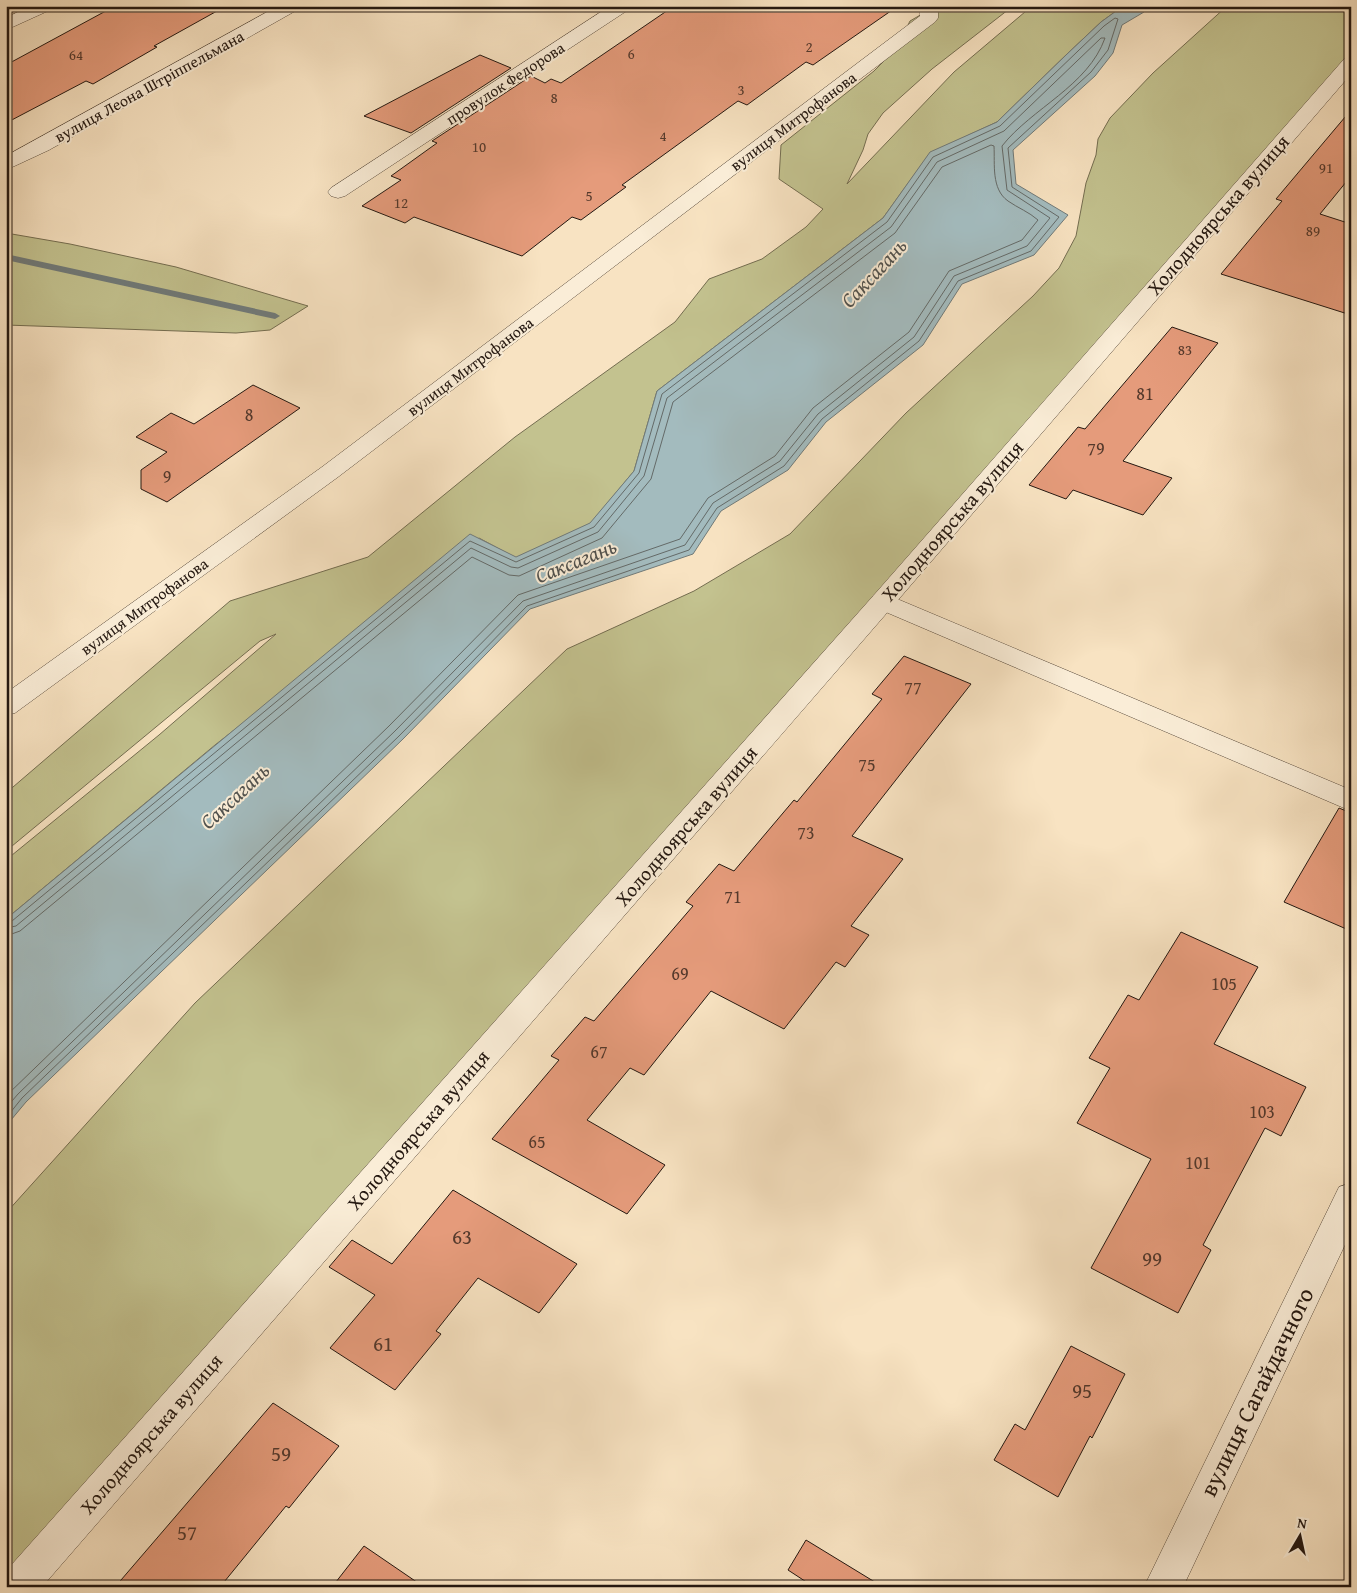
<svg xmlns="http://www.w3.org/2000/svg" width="1357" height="1593" font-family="'Gentium Book Plus',serif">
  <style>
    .green { fill: #c3c28f; stroke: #746d50 }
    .water { fill: #a3bbbe; stroke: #707a79 }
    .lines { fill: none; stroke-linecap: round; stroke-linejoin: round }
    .shore { stroke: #646a68; stroke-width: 1 }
    .stream { fill: #707a79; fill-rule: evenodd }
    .building { fill: #e59b7b; stroke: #241811 }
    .pedestrian-casing { stroke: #594b3d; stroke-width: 1 }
    .minor-casing { stroke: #594b3d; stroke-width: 1 }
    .pedestrian { fill: #faedd7; fill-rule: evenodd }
    .minor { fill: #faedd7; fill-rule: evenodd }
    .labels { text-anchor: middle; stroke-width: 4; stroke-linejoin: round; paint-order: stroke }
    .far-number-label { font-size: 15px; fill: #54392c }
    .far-street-label { font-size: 16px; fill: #241811; stroke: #faedd7 }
    .number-label { font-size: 18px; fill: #54392c }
    .street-label { font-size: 20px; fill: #241811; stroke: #faedd7 }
    .water-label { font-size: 21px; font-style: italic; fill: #50514e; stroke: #faedd7 }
    .near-number-label { font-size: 21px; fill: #54392c }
    .near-street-label { font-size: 24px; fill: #241811; stroke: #faedd7 }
  </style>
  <rect width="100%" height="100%" fill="#f8e3c2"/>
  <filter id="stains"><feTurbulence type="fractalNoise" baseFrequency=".004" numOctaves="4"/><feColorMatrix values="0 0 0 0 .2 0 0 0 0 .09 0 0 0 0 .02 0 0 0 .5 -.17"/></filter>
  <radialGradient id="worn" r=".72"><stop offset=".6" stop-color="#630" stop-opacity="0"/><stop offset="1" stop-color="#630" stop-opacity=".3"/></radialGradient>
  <path class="green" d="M936,6H1013L932,69L883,113L868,134L863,150L847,184L954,72L1032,6H1123L1101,22L1066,55L997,122L930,153L883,218L657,391L634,471L590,524L516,558L479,538L215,745L6,919V860L159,735L276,634L260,641L6,851V793L230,601L368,557L515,437L675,322L709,279L762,259L806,227L823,209L779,179L781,145L874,71L896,49L910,21Z
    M1227,6H1351V62L6,1587V1213L195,1003L567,649L694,591L790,534L906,413L1033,296L1059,268L1076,236L1086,183L1096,155L1098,139L1110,118L1153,73Z
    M6,233L70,244L176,267L308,306L270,330L236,333L6,325Z"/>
  <path class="water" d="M1123,6H1149L1144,12L1122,25L1113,53L1095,76L1013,150L1016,184L1068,215L1034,255L962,284L923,345L826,422L788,470L721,511L693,554L530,609L403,739L26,1102L6,1126V919L470,534L516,557L590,523L634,471L657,391L883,218L930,152L997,122L1066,55L1101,22Z"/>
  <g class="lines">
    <path class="shore" d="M6,922L12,921L470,541L516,562L594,527L639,473L662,394L887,222L933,157L1000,126L1104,26L1115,18L1118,19L1108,50L1091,72L1008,148L1012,187L1059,217L1031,251L958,281L919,341L822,419L784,466L717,508L689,550L527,606L399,736L22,1098L6,1118
      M6,928L16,926L471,548L511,567L518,568L598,532L644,476L667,398L891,227L937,162L1004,131L1101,38H1105C1088,86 1032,108 1002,146L1007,190L1050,218L1027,246L954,276L914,337L818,414L780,461L713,503L685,545L523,601L395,731L18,1094L6,1108
      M6,936L20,931L472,557L509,575L519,576L602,538L651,479L673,402L895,233L942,167L991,145L994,146C995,164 991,189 1008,201C1018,208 1029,212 1038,220L1022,240L949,271L909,332L813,408L775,456L708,498L680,539L518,595L389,726L6,1096"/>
    <path class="stream" d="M6,254L275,313L280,316L275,319L6,260Z"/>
  </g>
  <path class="building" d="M115,6H226L154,46L157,47L93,84L86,81L6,123V65Z
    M674,6H898L813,65L806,62L747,105L738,101L622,185L626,187L581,220L572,217L522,256L414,217L405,223L362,206L401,180L391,176L437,143L432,141L531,76L545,83L551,79L561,83Z
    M480,55L511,68L411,133L364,116Z
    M1351,110V176L1320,214L1351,224V315L1221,274L1282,201L1276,199Z
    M1172,327L1218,343L1123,461L1172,478L1143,515L1073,490L1066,499L1029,485L1078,427L1085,429Z
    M253,385L300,408L167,502L141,489V470L167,452L136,437L171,413L194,424Z
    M904,656L971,684L852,836L903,859L851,926L869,935L845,967L836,962L784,1029L711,991L644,1075L630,1068L587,1120L665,1165L627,1214L492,1139L559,1060L551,1056L585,1017L594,1021L693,906L686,902L719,864L734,871L794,800L797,802L882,699L872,694Z
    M1339,808L1351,813V931L1284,902Z
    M1181,932L1258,967L1214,1044L1306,1087L1281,1136L1265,1128L1203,1245L1211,1250L1178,1313L1091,1268L1151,1159L1077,1123L1110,1068L1089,1058L1128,995L1139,1000Z
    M453,1190L577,1264L539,1313L478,1278L436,1331L441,1334L395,1390L330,1348L375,1295L329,1267L352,1240L392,1264Z
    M1071,1346L1125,1374L1092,1438L1090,1436L1058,1497L994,1460L1015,1424L1025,1430Z
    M273,1403L339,1446L289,1508L286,1506L220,1587H115Z
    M806,1540L883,1587H814L788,1570Z
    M364,1546L424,1587H332Z"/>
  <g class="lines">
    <g class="pedestrian-casing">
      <path id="pedestrian" d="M883,593L1351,790V811L874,607L871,601L874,595Z"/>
    </g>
    <g class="minor-casing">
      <path id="minor" d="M30,6H52L50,10L6,30V18Z
        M278,6H299L297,10L49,150L6,170V156Z
        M610,6H630L628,10L345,196L338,198L331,196L328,192L331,188Z
        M920,6H938V18L935,22L338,477L15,713L6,715V693L322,467L920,16Z
        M1351,57V74L892,607L42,1587H6V1571L874,595L1345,58Z
        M1351,1183V1232L1183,1587H1144L1339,1187Z"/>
    </g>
    <use href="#pedestrian" class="pedestrian"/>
    <use href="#minor" class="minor"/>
  </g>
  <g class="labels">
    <g class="far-number-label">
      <text x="809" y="52">2</text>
      <text x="631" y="59">6</text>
      <text x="76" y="60">64</text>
      <text x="741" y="95">3</text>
      <text x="554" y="103">8</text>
      <text x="663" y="141">4</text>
      <text x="479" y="152">10</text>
      <text x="1326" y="173">91</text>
      <text x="589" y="201">5</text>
      <text x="401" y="208">12</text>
      <text x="1313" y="236">89</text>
      <text x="1185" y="355">83</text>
    </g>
    <g class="far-street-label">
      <text transform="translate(505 83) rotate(-33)" y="6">провулок Федорова</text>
      <text transform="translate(149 86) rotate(-29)" y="6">вулиця Леона Штріппельмана</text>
      <text transform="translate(793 121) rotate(-37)" y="6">вулиця Митрофанова</text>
      <text transform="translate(470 366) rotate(-37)" y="6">вулиця Митрофанова</text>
      <text transform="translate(144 606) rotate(-36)" y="6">вулиця Митрофанова</text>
    </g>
    <g class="number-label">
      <text x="1145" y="400">81</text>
      <text x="249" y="421">8</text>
      <text x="1096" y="455">79</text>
      <text x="167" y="483">9</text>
      <text x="913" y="694">77</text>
      <text x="867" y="771">75</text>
      <text x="806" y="839">73</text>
      <text x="733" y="903">71</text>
      <text x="680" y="980">69</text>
      <text x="1224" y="990">105</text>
      <text x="599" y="1058">67</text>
      <text x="1262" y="1118">103</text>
      <text x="537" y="1148">65</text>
      <text x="1198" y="1169">101</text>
    </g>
    <g class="street-label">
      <text transform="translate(1218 215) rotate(-49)" y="7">Холодноярська вулиця</text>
      <text transform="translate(952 521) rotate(-49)" y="7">Холодноярська вулиця</text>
      <text transform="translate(686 826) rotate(-49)" y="7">Холодноярська вулиця</text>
      <text transform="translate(418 1130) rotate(-49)" y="7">Холодноярська вулиця</text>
      <text transform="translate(151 1434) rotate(-49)" y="7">Холодноярська вулиця</text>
    </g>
    <g class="water-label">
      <text transform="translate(874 273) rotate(-47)" y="7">Саксагань</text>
      <text transform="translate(576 561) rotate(-22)" y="7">Саксагань</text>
      <text transform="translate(235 796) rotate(-43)" y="7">Саксагань</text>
    </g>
    <g class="near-number-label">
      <text x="462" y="1244">63</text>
      <text x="1152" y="1266">99</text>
      <text x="383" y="1351">61</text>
      <text x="1082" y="1398">95</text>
      <text x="281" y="1461">59</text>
      <text x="187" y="1540">57</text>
    </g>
    <g class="near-street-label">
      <text transform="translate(1257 1392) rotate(-64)" y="8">вулиця Сагайдачного</text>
    </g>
  </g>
  <rect width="1357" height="1593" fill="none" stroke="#f8e3c2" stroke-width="25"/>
  <rect x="8" y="8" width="1342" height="1578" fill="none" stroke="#241811" stroke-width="2.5"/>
  <rect x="12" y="12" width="1332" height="1568" fill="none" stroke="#241811"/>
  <g transform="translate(1300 1536) rotate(9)" stroke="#faedd7" stroke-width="4" paint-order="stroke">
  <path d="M0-4L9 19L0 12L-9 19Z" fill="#241811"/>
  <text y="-8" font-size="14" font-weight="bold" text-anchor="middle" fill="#241811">N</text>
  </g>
  <rect width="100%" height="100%" filter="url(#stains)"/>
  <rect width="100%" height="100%" fill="url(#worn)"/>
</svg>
